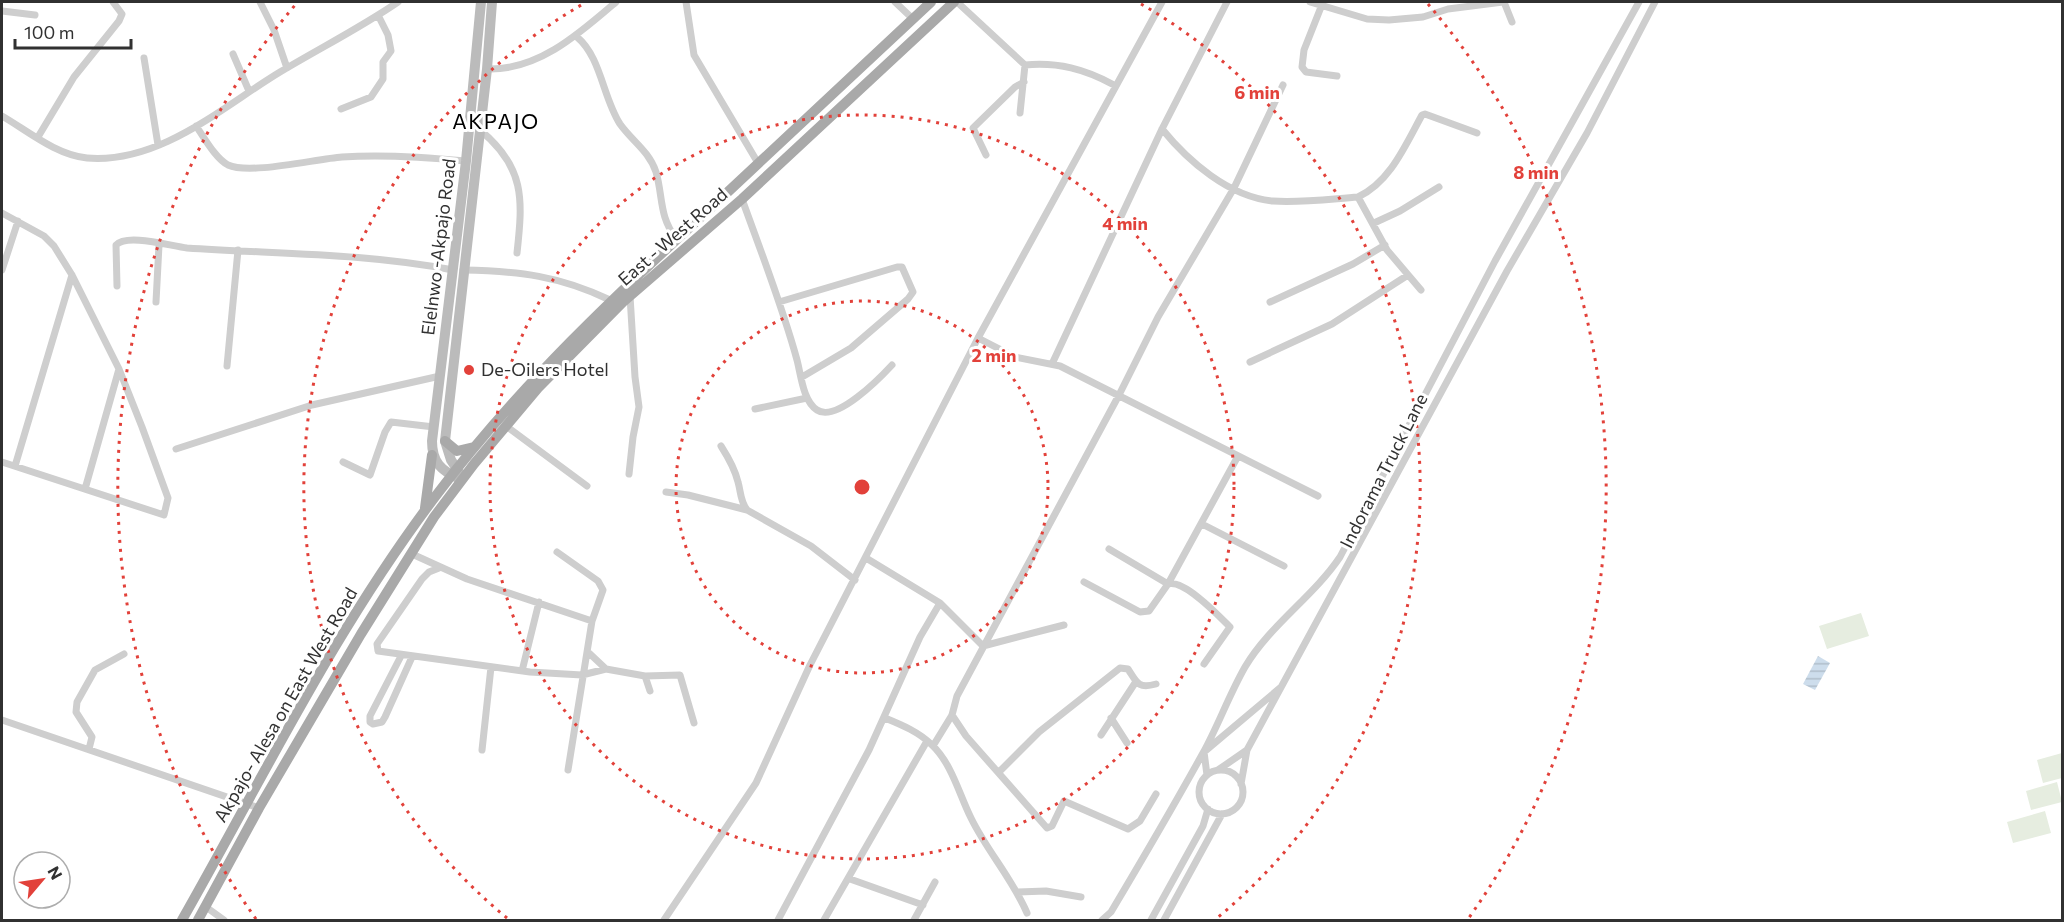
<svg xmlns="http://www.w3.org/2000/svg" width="2064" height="922" font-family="Commissioner,sans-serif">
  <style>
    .pitch { fill: #e6ede0 }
    .water { fill: url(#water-rules) }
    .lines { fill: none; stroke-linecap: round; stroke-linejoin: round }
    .street { stroke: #cecece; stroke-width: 7 }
    .secondary { stroke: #bbb; stroke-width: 10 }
    .primary { stroke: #a9a9a9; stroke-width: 10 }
    .ring { fill: none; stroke: #e2413a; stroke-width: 3; stroke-dasharray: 3 6 }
    .poi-dot { fill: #e2413a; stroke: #fff; stroke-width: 2 }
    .labels { text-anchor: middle; stroke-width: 6; stroke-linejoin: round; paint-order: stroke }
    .street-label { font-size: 18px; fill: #313131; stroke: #fff }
    .poi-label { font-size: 18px; fill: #313131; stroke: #fff; text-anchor: start }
    .quarter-label { font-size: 21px; letter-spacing: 1.5px; fill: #000; stroke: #fff }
    .centre { fill: #e2413a; stroke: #fff; stroke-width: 3 }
    .ring-label { font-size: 18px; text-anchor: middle; font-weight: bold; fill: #e2413a; stroke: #fff; stroke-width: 6; stroke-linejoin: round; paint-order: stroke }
  </style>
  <defs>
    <pattern id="water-rules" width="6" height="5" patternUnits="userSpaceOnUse" patternTransform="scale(1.5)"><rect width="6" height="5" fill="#cdddec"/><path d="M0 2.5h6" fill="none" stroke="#b0becb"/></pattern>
  </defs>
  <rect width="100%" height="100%" fill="#fff"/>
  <path class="pitch" d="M1861,613L1869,636L1827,649L1819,626Z
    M2062,753V778L2043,783L2037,760Z
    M2057,782L2062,802L2031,810L2026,791Z
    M2045,811L2051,833L2013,843L2007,822Z"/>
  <path class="water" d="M1818,656L1830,663L1815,690L1803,684Z"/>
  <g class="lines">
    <path class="street" d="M260,2L274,30L287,68
      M686,2L694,55L758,163
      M895,2L913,19
      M957,2L1025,65C1058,62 1085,69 1114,85
      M1310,2L1367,19L1389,20L1423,17L1448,9L1503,2
      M1323,2L1304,50L1302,67L1306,72L1337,76
      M1504,2L1512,22
      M2,11L35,15
      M577,37C601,57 603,98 620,124C632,141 649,151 656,172C663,196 659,217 676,238
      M233,54L249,91
      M144,58L158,145
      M487,69C538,71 580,33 616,2
      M341,109L371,97L383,79V62L391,51L388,35L378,15
      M1020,113L1025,65
      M2,116C28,131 56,155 87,158C160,164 222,107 280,72C320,48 360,28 398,2
      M196,126C204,137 215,158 228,165C250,175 315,159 342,157C383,154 425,157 466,161
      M1162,129C1188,161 1229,197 1273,201C1300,203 1330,199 1358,197C1390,182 1405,146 1422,115L1425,114L1477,133
      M480,130C525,167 523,199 517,253
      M38,137L74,77L119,21L122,14L113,2
      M986,155L973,128L1015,87L1024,82
      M1358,197L1387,250L1421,290
      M742,199C761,252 782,305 797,360C801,375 803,401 817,410C836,423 880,378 892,365
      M2,213L44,236L54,246L72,275L119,369L142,427L168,498L164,515L2,462
      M1374,223L1400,211L1439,187
      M2,270L18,221
      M463,270C519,271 560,276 610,300
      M117,286L116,245C127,233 170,246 187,248C275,254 366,253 453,270
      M156,302L159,245
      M779,302L897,267H902L913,292L908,299L851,348L802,377
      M1270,302L1353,264L1385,245
      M978,338L1015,357L1060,366L1318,496
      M1250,362L1332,324L1408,275
      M1052,364L1162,129L1227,2
      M227,366L238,250
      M755,409L807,398
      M506,426L587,486
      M721,446C728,457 735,469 738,482C741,492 740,501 747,510L811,546L855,580
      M176,449L312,405L440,376
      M343,462L370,475L385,432L391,422L434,427
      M15,466L72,275
      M629,474L633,437L639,407L635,377L630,296
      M85,489L119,369
      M666,492L688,495L747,510
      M1202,524L1284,566
      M1109,549L1168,584C1184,579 1219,616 1230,627L1204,664
      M557,552L598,581L603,590L592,621L568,770
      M412,554L467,579L592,621
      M866,558L940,603L983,646
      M439,568L429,572L422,579L377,644L378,651L530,672L582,675L606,669
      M1084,582L1140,612L1149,611L1168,584L1238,456
      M983,646L1064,625
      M589,653L606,669L645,676L650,691
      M401,656L370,716V722L373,724L382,722L385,717L412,657
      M522,671L539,602
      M645,676L680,675L694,723
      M952,715L966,736L1047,828L1052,826L1064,801L1128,829L1140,821L1156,794
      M885,718C902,725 919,732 932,745C952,764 959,794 971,818C987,851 1012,878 1027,913
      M1111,718L1127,743
      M2,720L259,808
      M1101,735L1135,683
      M933,746L952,715L957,696L1119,395L1158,317L1234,188L1283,85
      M89,749L92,737L76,712L77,702L95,670L124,654
      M482,750L491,667
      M1218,770L1247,750
      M1199 792a22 22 0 1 1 44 0a22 22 0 1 1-44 0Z
      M999,772L1039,732L1120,668L1128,669C1137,683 1138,689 1156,684
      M1207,775L1204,752L1280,688
      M1241,784L1247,750L1507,271L1587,133L1655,2
      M850,879L923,905
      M1018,892L1046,891L1081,897
      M206,907L224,920
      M664,920L756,783L810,665L978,338L1162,2
      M778,920L869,750L920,637L940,603
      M824,920L927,741
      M914,920L935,882
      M1102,920L1111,912C1142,860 1173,807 1203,753C1218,726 1229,695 1245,667C1270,625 1313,597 1340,557L1495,261L1639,2
      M1151,920L1203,826L1208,809
      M1164,920L1222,814"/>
    <path class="secondary" d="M461,475L451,460L445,441L487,69L492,2
      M460,479C441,471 432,462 432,441L466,161L481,2"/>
    <path class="primary" d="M445,441L457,451L474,447
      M425,508L432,455
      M182,920C264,776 337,625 438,493C520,385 617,294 716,203C788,136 860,69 931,2
      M198,920L259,808L361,634L434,517L474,464L538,388L623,302L742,199L954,2"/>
  </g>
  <g class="ring">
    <circle cx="862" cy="487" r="186"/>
    <circle cx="862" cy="487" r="372"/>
    <path d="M507 918A558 558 0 0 1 583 4M1141 4A558 558 0 0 1 1217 918"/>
    <path d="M256 919A744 744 0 0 1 296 4M1428 4A744 744 0 0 1 1468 919"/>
  </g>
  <circle class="poi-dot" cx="469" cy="370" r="6"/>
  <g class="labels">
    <g class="street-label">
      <text transform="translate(673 237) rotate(-41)" y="6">East - West Road</text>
      <text transform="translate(439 247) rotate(-83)" y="6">Elelnwo -Akpajo Road</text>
      <text transform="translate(1384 471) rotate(-63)" y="6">Indorama Truck Lane</text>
      <text transform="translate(286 705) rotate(-60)" y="6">Akpajo- Alesa on East West Road</text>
    </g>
    <g class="poi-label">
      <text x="481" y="376">De-Oilers Hotel</text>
    </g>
    <g class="quarter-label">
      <text x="496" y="129">AKPAJO</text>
    </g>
  </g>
  <circle cx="862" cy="487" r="9" class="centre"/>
  <g class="ring-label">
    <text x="1257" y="99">6 min</text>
    <text x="1536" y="179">8 min</text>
    <text x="1125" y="230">4 min</text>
    <text x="994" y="362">2 min</text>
  </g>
  <rect width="2064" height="922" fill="none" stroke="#313131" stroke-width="6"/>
  <g transform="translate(42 880) rotate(61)"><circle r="28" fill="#ffffff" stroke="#adadad" stroke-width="1.5"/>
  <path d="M0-4.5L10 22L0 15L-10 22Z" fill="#e2413a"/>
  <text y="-9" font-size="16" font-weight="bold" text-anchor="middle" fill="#313131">N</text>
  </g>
  <path d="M15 39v9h116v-9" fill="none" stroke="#313131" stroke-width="3"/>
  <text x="24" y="39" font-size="18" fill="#313131" stroke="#ffffff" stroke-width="4.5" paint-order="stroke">100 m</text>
</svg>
